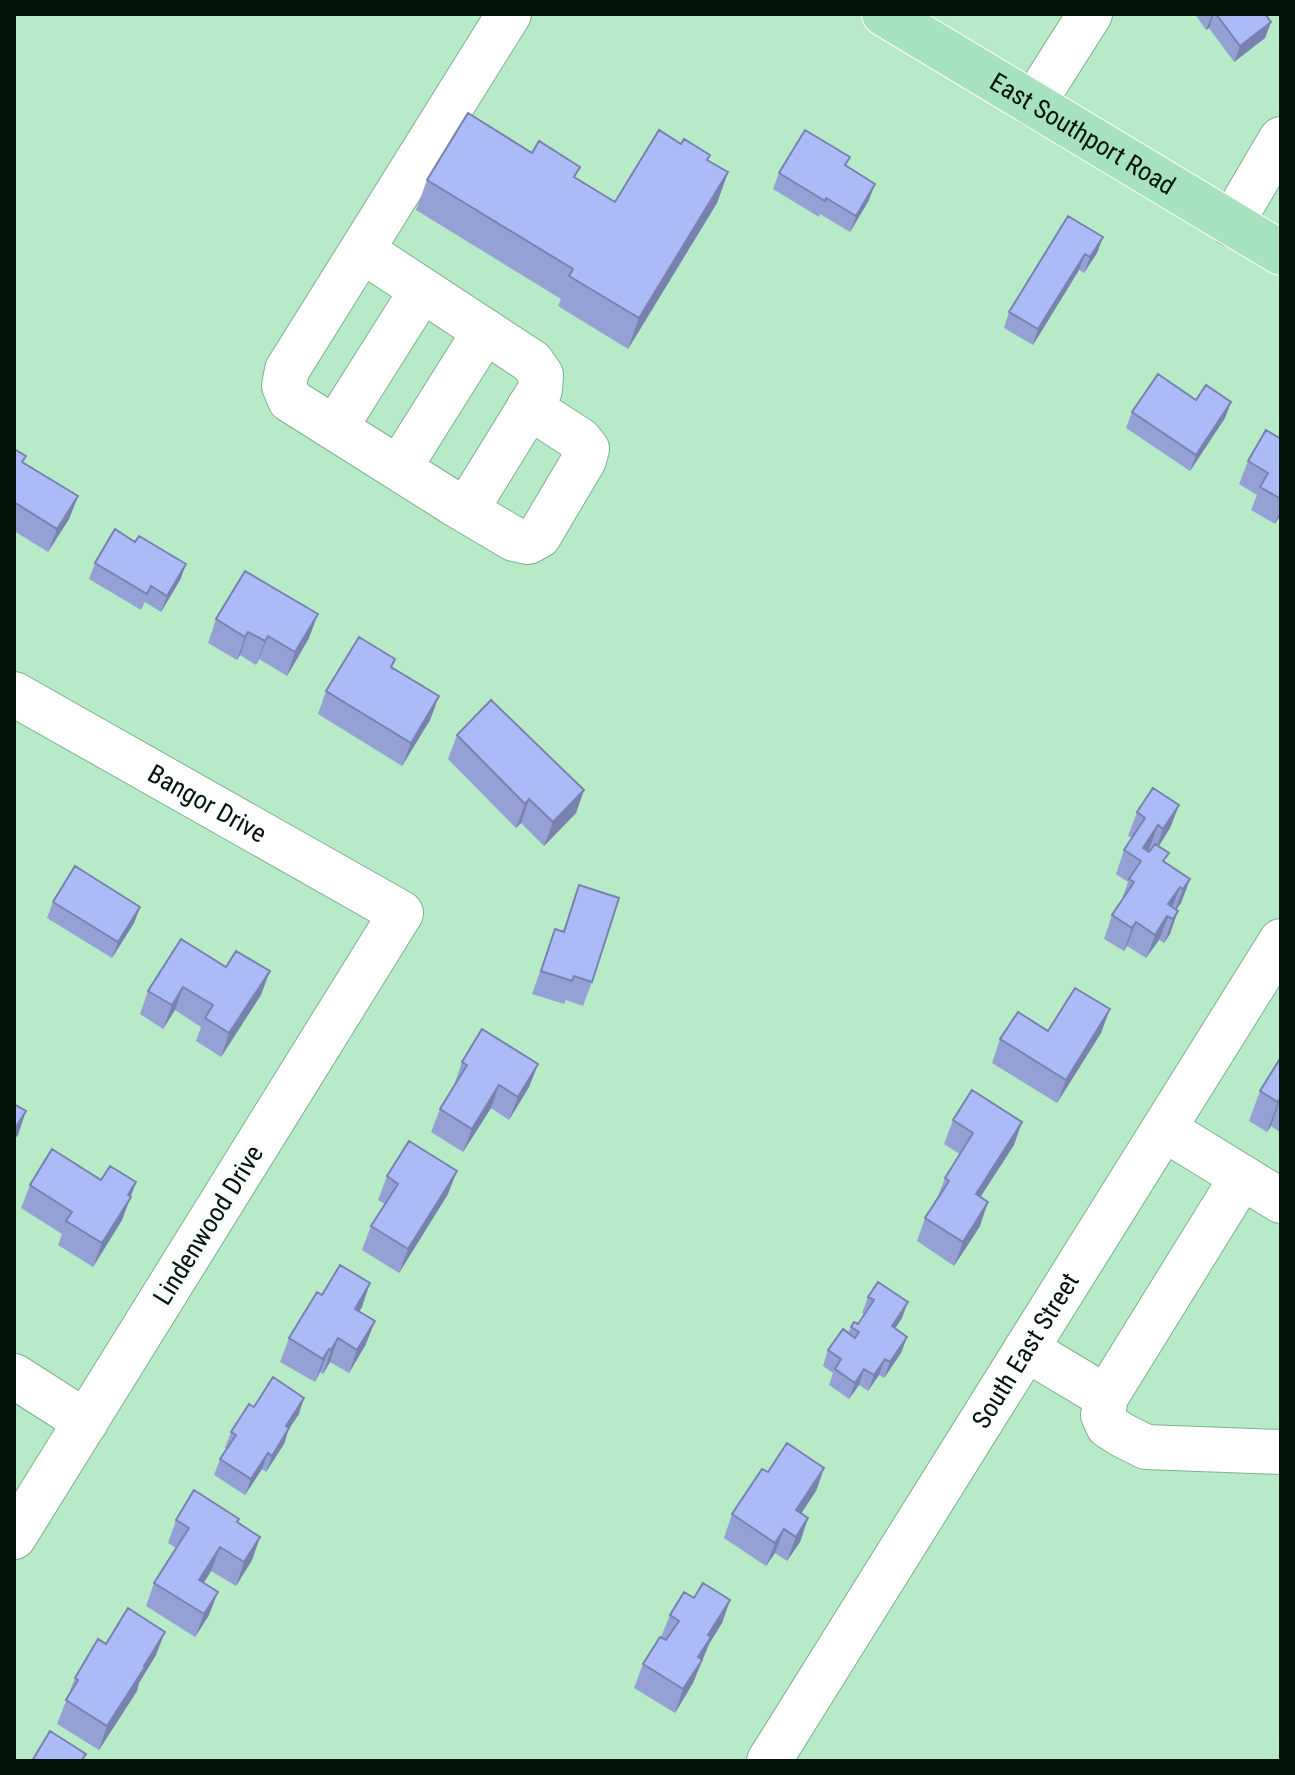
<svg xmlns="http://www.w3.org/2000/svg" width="1295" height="1775" font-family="'Roboto Condensed',sans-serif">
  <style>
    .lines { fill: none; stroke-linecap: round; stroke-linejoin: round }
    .minor-casing { stroke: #7eb08f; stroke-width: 46 }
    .major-casing { stroke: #fff; stroke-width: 46 }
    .minor { stroke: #fff; stroke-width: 44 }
    .major { stroke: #a7e2be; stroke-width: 44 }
    .wall { fill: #95a0d5 }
    .shaded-wall { fill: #7982ae }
    .building { fill: #adbaf8; stroke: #7982ae; stroke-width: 2 }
    .labels { text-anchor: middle; stroke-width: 8; stroke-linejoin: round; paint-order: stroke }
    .street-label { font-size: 26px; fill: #021409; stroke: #f9fefb }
  </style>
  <rect width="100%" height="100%" fill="#b7ebc7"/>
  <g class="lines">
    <g class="minor-casing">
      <g id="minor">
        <path d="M1033,104L1090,14"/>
        <path d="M1231,224L1281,139"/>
        <path d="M363,251L532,362L541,375L540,390L471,502L455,504L290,400L284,386L287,370L509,14"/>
        <path d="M335,428L422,290"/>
        <path d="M399,468L485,331"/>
        <path d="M455,504L514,539L528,542L539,536L584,460L587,449L580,440L529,407"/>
        <path id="s1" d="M14,694L401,913L14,1537"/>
        <path d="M1164,1129L1281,1201"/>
        <path d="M1242,1177L1106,1397L1103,1415L1108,1426L1122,1435L1146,1447L1281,1452"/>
        <path d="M1026,1349L1106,1397"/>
        <path d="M14,1376L86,1422"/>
        <path id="s2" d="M769,1761L1281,941"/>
      </g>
    </g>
    <g class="major-casing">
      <g id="major">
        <path id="s3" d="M884,14L1281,253"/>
      </g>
    </g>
    <use href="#minor" class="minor"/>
    <use href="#major" class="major"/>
  </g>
  <path class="wall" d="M1195,14H1265L1271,22L1265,38L1234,62L1209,28L1206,30Z
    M850,157L846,166L869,200L850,232L820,214L819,217L773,189L779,173Z
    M708,160L728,172L717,203L628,349L558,306L561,299L416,210L427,180L576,179L615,202Z
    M1103,237L1097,253L1084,273L1079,270L1033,345L1004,328L1009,312Z
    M1196,400L1231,402L1225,418L1190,471L1126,428L1132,412Z
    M1281,439V514L1275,524L1251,510L1257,495L1239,484L1248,461Z
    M14,449L26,456L23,462L78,496L69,519L48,552L14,531Z
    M135,542L186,564L180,580L161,612L145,602L141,610L89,579L95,563Z
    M216,619L309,638L287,676L259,659L256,665L240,655L237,660L208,643Z
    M395,659L392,668L439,696L430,720L402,766L318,714L326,691Z
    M457,735L584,790L576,813L544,846L521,823L516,828L448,759Z
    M1179,805L1170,828L1159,846L1165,863L1190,879L1181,903L1176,909L1170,934L1164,943L1159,940L1146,958L1127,946L1124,951L1104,939L1112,915L1121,902L1128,882L1116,874L1124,850L1132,838L1128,836L1137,812Z
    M579,885L592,982L583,1006L566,1000L564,1004L532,994L555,929L563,931Z
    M53,902L140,907L134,923L112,958L47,918Z
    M181,939L261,995L221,1057L196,1041L201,1027L175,1010L163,1029L140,1014L148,991Z
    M1048,1031L1101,1033L1057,1103L992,1063L1000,1039Z
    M1281,1057V1133L1271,1126L1267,1132L1249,1121L1260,1091Z
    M462,1062L538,1064L529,1087L509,1120L491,1108L463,1152L431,1132L440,1109L454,1085Z
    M953,1120L1014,1145L980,1197V1226L954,1266L917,1241L925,1218L936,1201L945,1178L960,1154L944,1144Z
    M387,1176L448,1194L399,1273L362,1250L371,1226L385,1204L378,1200Z
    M101,1180L136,1182L122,1220L93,1267L58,1245L62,1234L21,1208L30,1185Z
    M322,1295L362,1307L359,1312L366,1344L349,1373L330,1362L323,1374L320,1372L315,1382L280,1362L289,1338Z
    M868,1297L902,1318L895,1329L907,1337L901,1353L884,1378L879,1375L868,1391L859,1385L849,1399L829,1385L833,1373L823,1366L828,1350L848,1333L851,1327L858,1324L865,1314L862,1313Z
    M254,1407L299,1414L289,1428L284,1444L266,1472L262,1469L245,1495L214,1475L220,1459L227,1449L225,1448L231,1432Z
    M824,1468L816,1491L801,1513L808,1518L800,1542L787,1561L775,1553L766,1566L724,1538L732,1514Z
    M176,1520L237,1522L260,1537L252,1560L236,1586L211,1571L204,1583L209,1615L195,1637L146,1606L154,1583L176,1548L168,1543Z
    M694,1598L730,1600L722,1623L709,1644L693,1683L675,1713L634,1688L643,1664L661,1637L670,1615Z
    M106,1644L156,1655L139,1683L137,1691L99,1750L57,1724L75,1678Z"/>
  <path class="shaded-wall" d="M1212,14H1214L1209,28L1206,30Z
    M1271,22L1265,38L1234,62L1240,46Z
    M728,172L717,203L628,349L639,318Z
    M875,184L869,200L850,232L856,216Z
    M1103,237L1097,253L1084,273L1090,257Z
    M1085,254L1079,270L1033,345L1038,329Z
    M1231,402L1225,418L1190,471L1196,455Z
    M78,496L69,519L48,552L57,529Z
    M1281,507V514L1275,524Z
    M186,564L180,580L161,612L167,596Z
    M318,614L309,638L287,676L295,652Z
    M248,632L240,655L237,660L245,637Z
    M268,636L259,659L256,665L265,641Z
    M439,696L430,720L402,766L411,743Z
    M584,790L576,813L544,846L553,822Z
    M529,799L521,823L516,828L525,804Z
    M1179,805L1170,828L1155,852L1163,829Z
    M1158,825L1149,849L1141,861L1143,848Z
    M1190,879L1181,903L1174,913L1183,889Z
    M1180,887L1159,940L1146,958L1168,904Z
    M140,907L134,923L112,958L118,942Z
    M1178,911L1170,934L1164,943L1173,919Z
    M1136,922L1127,946L1124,951L1132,928Z
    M270,971L261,995L221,1057L229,1033Z
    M183,987L175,1010L163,1029L172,1005Z
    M1110,1009L1101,1033L1057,1103L1066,1080Z
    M538,1064L529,1087L509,1120L518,1097Z
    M499,1085L491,1108L463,1152L472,1129Z
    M1281,1097L1271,1126L1267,1132L1278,1102Z
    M26,1111L18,1135L14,1140V1130Z
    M1022,1122L1014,1145L967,1218L976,1194Z
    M457,1171L448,1194L399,1273L408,1249Z
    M136,1182L122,1220L93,1267L102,1243Z
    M988,1202L980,1226L954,1266L963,1242Z
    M370,1283L362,1307L346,1333L355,1309Z
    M908,1302L902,1318L886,1342L892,1326Z
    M375,1321L366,1344L349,1373L357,1350Z
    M907,1337L901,1353L884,1378L890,1362Z
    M338,1338L330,1362L323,1374L331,1350Z
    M329,1349L320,1372L315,1382L323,1359Z
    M885,1359L879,1375L868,1391L874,1375Z
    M864,1369L859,1385L849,1399L855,1383Z
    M304,1398L299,1414L280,1442L286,1426Z
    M289,1428L284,1444L266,1472L272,1456Z
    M268,1453L262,1469L245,1495L251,1479Z
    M824,1468L816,1491L788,1534L796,1510Z
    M808,1518L800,1542L787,1561L796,1537Z
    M784,1529L775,1553L766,1566L775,1543Z
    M260,1537L252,1560L236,1586L244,1562Z
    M220,1547L211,1571L190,1604L199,1580Z
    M218,1592L209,1615L195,1637L204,1614Z
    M730,1600L722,1623L709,1644L693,1683L675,1713L683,1689L708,1635Z
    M165,1632L156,1655L139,1683L137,1691L99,1750L107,1726Z"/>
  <path class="building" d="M1216,14H1265L1271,22L1240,46Z
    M468,113L532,153L539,141L580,167L574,177L615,202L659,130L681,144L684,139L710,155L707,160L728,172L639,318L569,276L573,269L427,180Z
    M805,130L850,157L845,165L875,184L856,216L826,198L825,201L779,173Z
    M1068,216L1103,237L1090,257L1085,254L1038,329L1009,312Z
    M1158,374L1196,400L1206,385L1231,402L1196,455L1132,412Z
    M1266,430L1281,439V499L1260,487L1268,473L1248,461Z
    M14,449L26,456L22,462L78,496L57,529L14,502Z
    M115,529L135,542L139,536L186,564L167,596L151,586L147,594L95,563Z
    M245,571L318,614L295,652L268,636L265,641L248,632L245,637L216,619Z
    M359,637L395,659L391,667L439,696L411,743L326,691Z
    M491,700L584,790L553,822L529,799L525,804L457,735Z
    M1153,788L1179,805L1163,829L1158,825L1143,848L1149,852L1155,844L1169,853L1163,861L1190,879L1183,889L1180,887L1168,904L1178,911L1173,919L1167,916L1155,935L1136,922L1132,928L1112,915L1134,882L1129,879L1141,861L1124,850L1145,818L1137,812Z
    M75,866L140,907L118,942L53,902Z
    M579,885L619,898L592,982L574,976L572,981L541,971L555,929L564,932Z
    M181,939L226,967L236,951L270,971L229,1033L205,1018L213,1005L183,987L172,1005L148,991Z
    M1075,988L1110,1009L1066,1080L1000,1039L1018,1012L1048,1031Z
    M482,1029L538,1064L518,1097L499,1085L472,1129L440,1109L467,1065L462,1062Z
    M1281,1057V1097L1278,1102L1260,1091Z
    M972,1090L1022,1122L976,1194L988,1202L963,1242L925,1218L949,1181L945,1178L973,1133L953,1120Z
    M14,1104L26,1111L14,1130Z
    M409,1141L457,1171L408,1249L371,1226L398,1184L387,1176Z
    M52,1149L101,1180L110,1166L136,1182L128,1195L131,1197L102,1243L66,1221L72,1212L30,1185Z
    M340,1265L370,1283L355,1309L375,1321L357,1350L338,1338L331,1350L329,1349L323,1359L289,1338L317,1292L322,1295Z
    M878,1282L908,1302L892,1326L907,1337L890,1362L885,1359L874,1375L864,1369L855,1383L835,1369L841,1359L828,1350L843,1329L855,1338L859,1332L851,1327L854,1322L858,1324L874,1300L868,1297Z
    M273,1377L304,1398L286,1426L289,1428L272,1456L268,1453L251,1479L220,1459L236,1435L231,1432L249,1404L254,1407Z
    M787,1443L824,1468L796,1510L808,1518L796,1537L784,1529L775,1543L732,1514L762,1469L768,1472Z
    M194,1490L239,1519L237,1522L260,1537L244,1562L220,1547L199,1580L218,1592L204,1614L154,1583L189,1528L176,1520Z
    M703,1583L730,1600L708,1635L711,1637L698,1657L702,1660L683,1689L643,1664L660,1637L666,1640L679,1621L670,1615L684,1592L694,1598Z
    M128,1608L165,1632L144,1666L145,1667L107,1726L66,1700L78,1680L75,1678L98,1639L106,1644Z
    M50,1731L86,1754L81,1761H32Z"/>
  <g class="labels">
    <g class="street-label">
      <text dy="9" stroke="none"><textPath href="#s3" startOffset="232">East Southport Road</textPath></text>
      <text dy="9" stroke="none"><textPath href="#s1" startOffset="222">Bangor Drive</textPath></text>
      <text transform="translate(208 1225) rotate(-58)" y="9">Lindenwood Drive</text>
      <text dy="9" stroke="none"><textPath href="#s2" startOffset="484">South East Street</textPath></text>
    </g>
  </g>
  <rect width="1295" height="1775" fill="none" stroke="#021409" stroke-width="32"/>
</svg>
